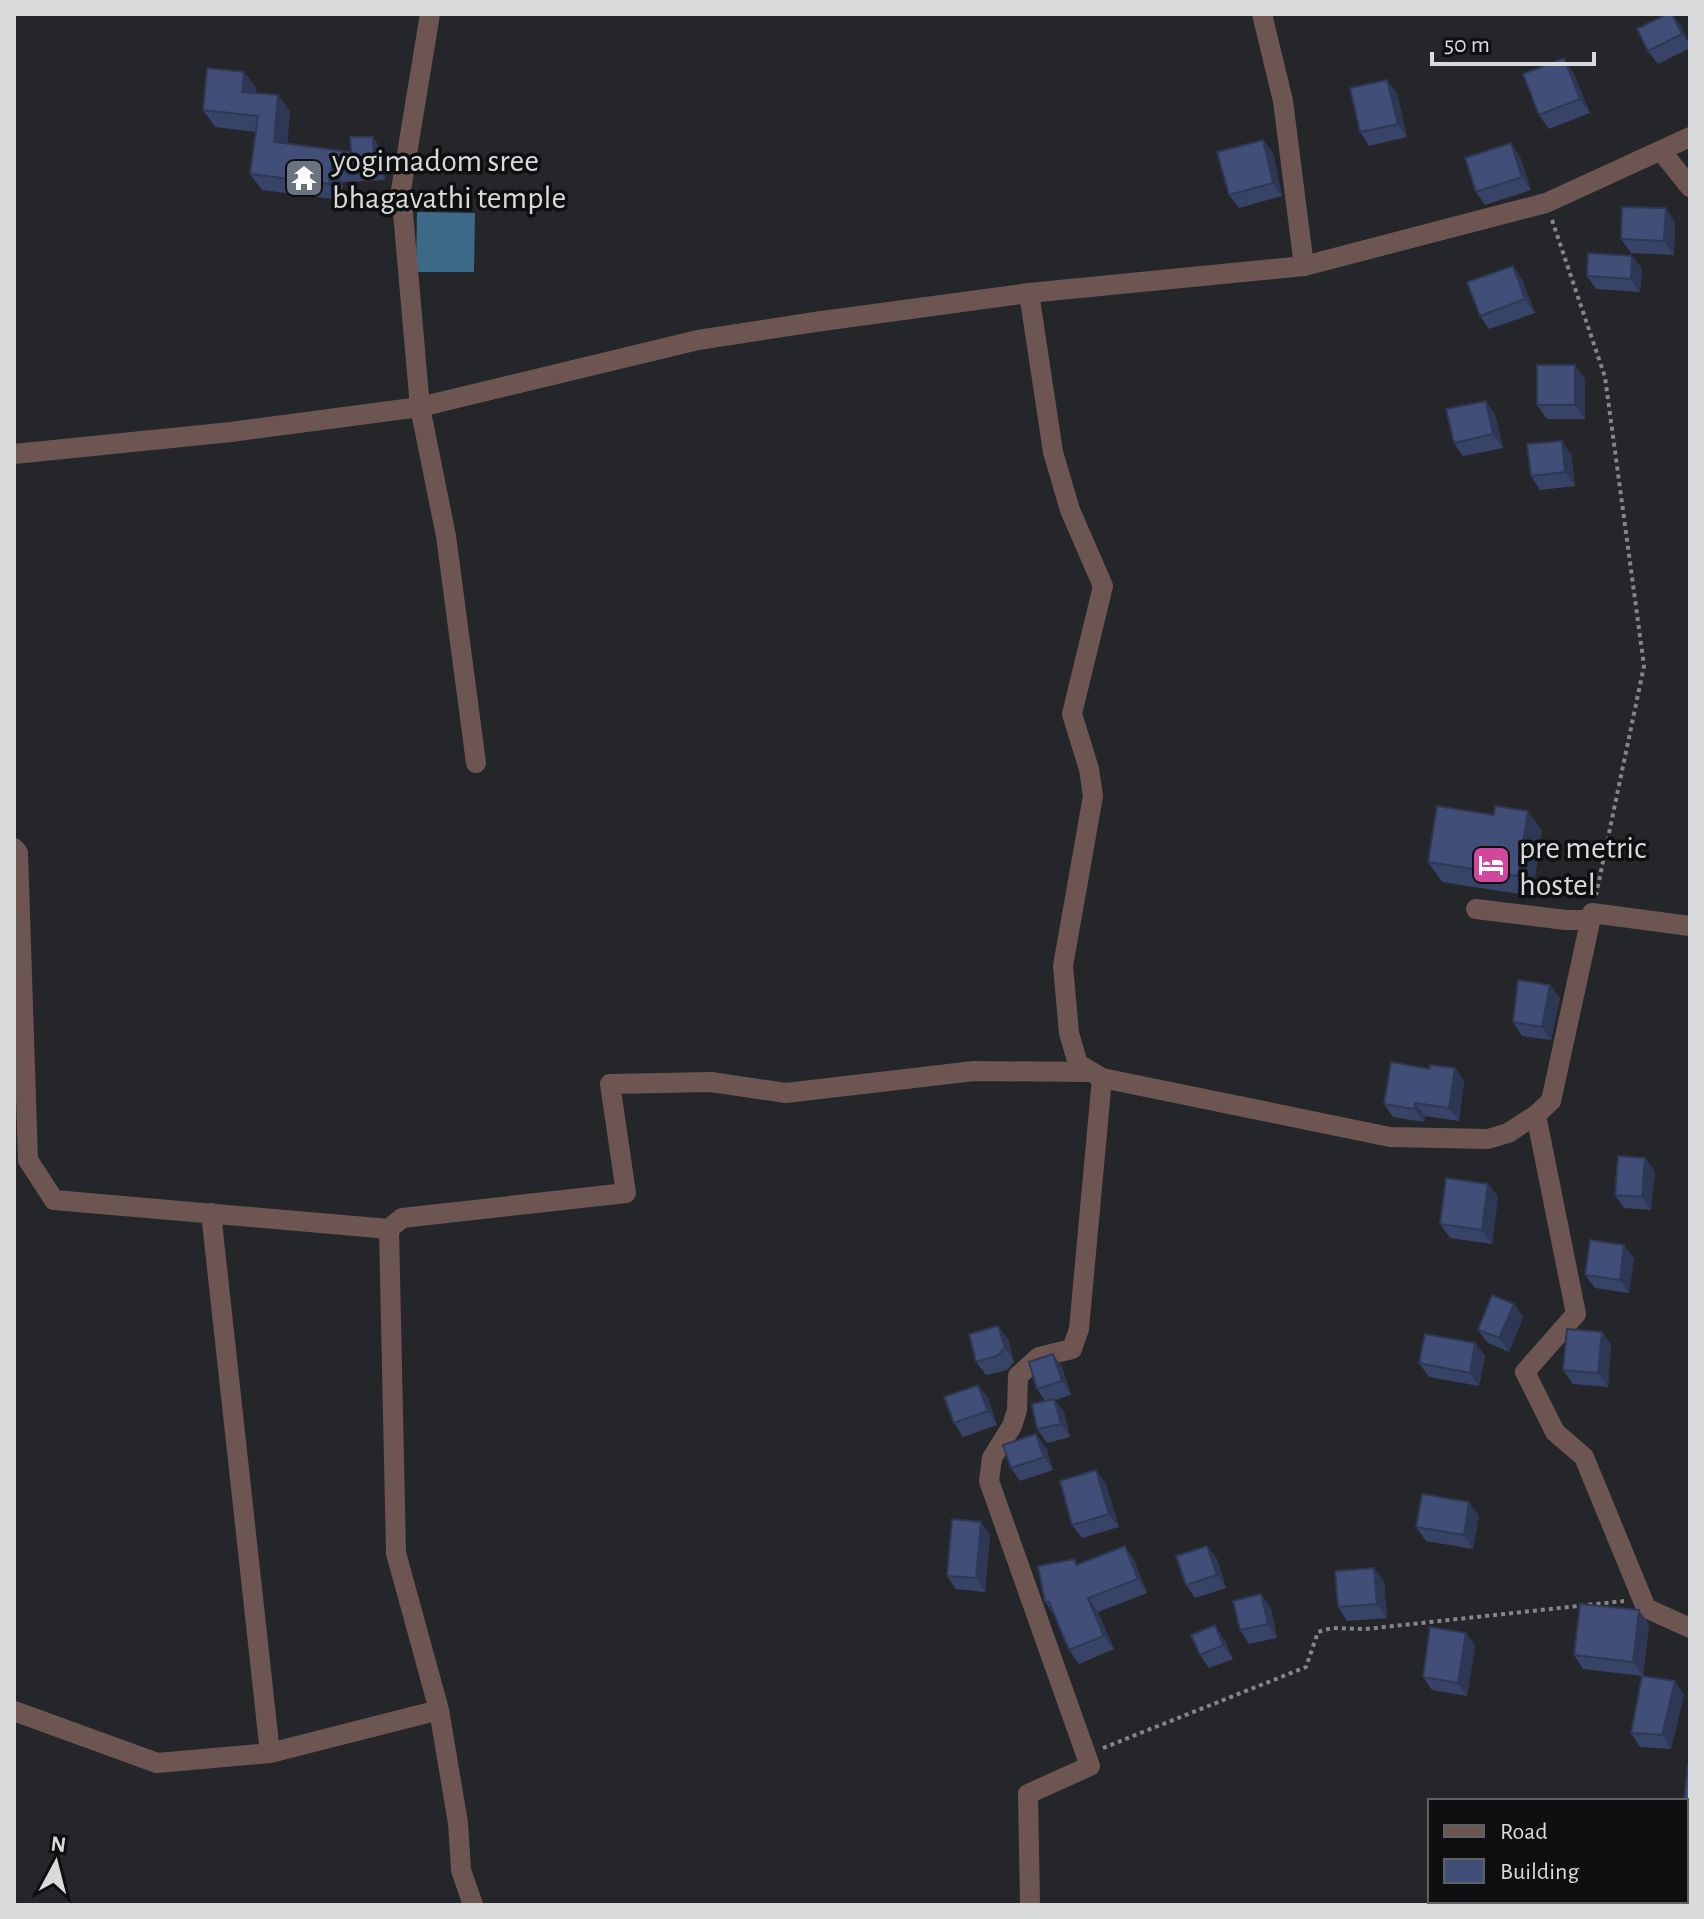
<svg xmlns="http://www.w3.org/2000/svg" width="1704" height="1919" font-family="'Alegreya Sans',sans-serif">
  <style>
    .water { fill: #3d6989 }
    .lines { fill: none; stroke-linecap: round; stroke-linejoin: round }
    .path { stroke: #858689; stroke-width: 4; stroke-dasharray: 4 4; stroke-linecap: butt }
    .minor { stroke: #6d5652; stroke-width: 20 }
    .wall { fill: #384467 }
    .shaded-wall { fill: #2e3754 }
    .building { fill: #414f78; stroke: #2e3754; stroke-width: 2 }
    .labels { text-anchor: middle; stroke-width: 7; stroke-linejoin: round; paint-order: stroke }
    .poi-label { font-size: 32px; fill: #d9dadc; stroke: #0e0f10; text-anchor: start }
  </style>
  <rect width="100%" height="100%" fill="#242629"/>
  <path class="water" d="M417,212L475,213L474,272H416Z"/>
  <g class="lines">
    <path class="path" d="M1552,220L1605,377L1644,666L1596,895
      M1103,1748L1306,1667L1318,1632L1332,1628L1366,1629L1624,1601"/>
    <path class="minor" d="M430,14L401,190L420,407L446,536L476,763
      M1262,14L1283,101L1304,266
      M1662,152L1690,187
      M1029,293L1053,452L1070,510L1103,586L1072,714L1089,769L1093,796L1063,966L1069,1033L1078,1064L1102,1078L1079,1329L1072,1349L1039,1357L1018,1376L1017,1410L1012,1426L992,1458L989,1481L1090,1766L1028,1794L1030,1905
      M14,454L231,432L420,407L698,340L815,322L1029,293L1304,266L1546,203L1690,137
      M14,848L18,853L28,1160L54,1200L389,1229L396,1553L439,1710L458,1823L461,1870L473,1905
      M1476,909L1566,920H1591
      M1102,1078L1390,1137L1488,1139L1508,1133L1536,1115L1576,1314L1525,1372L1555,1432L1584,1457L1646,1608L1690,1628
      M1536,1115L1551,1101L1592,913L1690,926
      M211,1213L270,1753
      M389,1229L402,1218L626,1193L610,1084L711,1082L786,1093L974,1071L1091,1072
      M14,1711L157,1763L270,1753L439,1710"/>
  </g>
  <path class="wall" d="M1680,25L1690,45V48L1658,64L1648,51Z
    M244,72L256,88L255,93L290,111L287,144L351,152L373,137L384,154L385,180L343,182L341,200L262,190L250,174L256,132L215,127L203,110Z
    M1573,72L1590,113L1549,129L1539,115Z
    M1397,93L1407,137L1369,146L1360,132Z
    M1263,140L1273,153L1282,196L1239,208L1229,195Z
    M1520,157L1531,190L1485,205L1476,192Z
    M1675,222L1674,255L1631,253L1621,239Z
    M1632,256L1642,269L1640,292L1596,289L1587,276Z
    M1513,266L1522,279L1535,313L1489,329L1480,316Z
    M1575,365L1585,379V419H1547L1537,405Z
    M1495,414L1503,448L1463,456L1454,443Z
    M1571,454L1575,486L1540,490L1531,476Z
    M1528,811L1542,831L1532,896L1442,882L1428,862L1494,815Z
    M1550,985L1560,998L1551,1040L1522,1036L1513,1022Z
    M1455,1068L1464,1081L1459,1121L1425,1116L1424,1122L1393,1117L1384,1104L1430,1069Z
    M1645,1158L1655,1172L1651,1210L1624,1208L1615,1195Z
    M1488,1184L1498,1197L1492,1244L1450,1238L1440,1224Z
    M1634,1258L1629,1293L1595,1288L1585,1275Z
    M1514,1304L1523,1317L1509,1352L1488,1343L1478,1330Z
    M1602,1332L1611,1345L1608,1387L1573,1384L1563,1370Z
    M1008,1339L1014,1362L1007,1370L986,1375L976,1362Z
    M1475,1343L1485,1356L1479,1386L1429,1377L1419,1363Z
    M1062,1367L1071,1395L1055,1400L1064,1412L1070,1437L1047,1443L1037,1429L1045,1401L1037,1389Z
    M978,1385L988,1398L997,1425L963,1437L954,1423Z
    M1046,1447L1053,1470L1020,1481L1011,1468Z
    M1106,1484L1119,1527L1082,1538L1072,1525Z
    M1479,1516L1473,1549L1426,1541L1416,1527Z
    M990,1535L985,1592L956,1589L947,1576Z
    M1207,1546L1217,1559L1226,1588L1195,1598L1186,1585Z
    M1134,1560L1147,1593L1098,1612L1114,1649L1079,1664L1069,1650L1055,1616L1045,1602L1079,1564Z
    M1384,1581L1387,1618L1347,1621L1338,1607Z
    M1261,1594L1271,1608L1277,1638L1249,1644L1240,1630Z
    M1639,1610L1649,1624L1643,1676L1583,1669L1574,1655Z
    M1466,1633L1475,1646L1467,1696L1432,1690L1423,1677Z
    M1224,1639L1233,1659L1209,1668L1200,1655Z
    M1684,1694L1671,1749L1640,1747L1631,1733Z
    M1690,1764V1905H1683L1680,1901H1686V1801Z"/>
  <path class="shaded-wall" d="M1672,14L1680,25L1690,46L1682,34Z
    M1564,58L1573,72L1590,113L1580,99Z
    M244,72L256,88L254,109L242,92Z
    M1387,80L1397,93L1407,137L1398,124Z
    M278,95L290,111L286,159L274,142Z
    M373,137L384,154L385,180L374,163Z
    M1263,140L1273,153L1282,196L1273,183Z
    M1511,143L1520,157L1531,190L1522,177Z
    M332,165L343,182L341,200L329,184Z
    M1666,208L1675,222L1674,255L1664,241Z
    M1632,256L1642,269L1640,292L1631,279Z
    M1513,266L1522,279L1535,313L1525,299Z
    M1575,365L1585,379V419L1575,405Z
    M1486,401L1495,414L1503,448L1493,434Z
    M1562,441L1571,454L1575,486L1565,472Z
    M1528,811L1542,831L1532,896L1518,876Z
    M1550,985L1560,998L1551,1040L1542,1027Z
    M1455,1068L1464,1081L1459,1121L1449,1108Z
    M1415,1103L1425,1116L1424,1122L1414,1109Z
    M1645,1158L1655,1172L1651,1210L1642,1197Z
    M1488,1184L1498,1197L1492,1244L1482,1230Z
    M1624,1245L1634,1258L1629,1293L1620,1280Z
    M1514,1304L1523,1317L1509,1352L1499,1338Z
    M998,1326L1008,1339L1014,1362L1005,1348Z
    M1602,1332L1611,1345L1608,1387L1598,1373Z
    M1475,1343L1485,1356L1479,1386L1470,1373Z
    M1053,1354L1062,1367L1071,1395L1062,1381Z
    M978,1385L988,1398L997,1425L988,1411Z
    M1054,1399L1064,1412L1070,1437L1061,1424Z
    M1036,1434L1046,1447L1053,1470L1044,1457Z
    M1096,1470L1106,1484L1119,1527L1109,1514Z
    M1469,1502L1479,1516L1473,1549L1464,1535Z
    M981,1522L990,1535L985,1592L976,1578Z
    M1125,1546L1134,1560L1147,1593L1138,1579Z
    M1207,1546L1217,1559L1226,1588L1217,1575Z
    M1374,1568L1384,1581L1387,1618L1377,1604Z
    M1261,1594L1271,1608L1277,1638L1268,1624Z
    M1088,1598L1098,1612L1114,1649L1104,1636Z
    M1639,1610L1649,1624L1643,1676L1633,1662Z
    M1215,1625L1224,1639L1233,1659L1223,1645Z
    M1466,1633L1475,1646L1467,1696L1458,1683Z
    M1675,1681L1684,1694L1671,1749L1662,1735Z"/>
  <path class="building" d="M1667,14H1672L1682,34L1648,51L1637,29Z
    M1564,58L1580,99L1539,115L1523,74Z
    M207,68L244,72L242,92L278,95L274,142L351,152L350,137H373L374,163L332,165L329,184L250,174L258,116L203,110Z
    M1387,80L1398,124L1360,132L1350,88Z
    M1263,140L1273,183L1229,195L1217,152Z
    M1511,143L1522,177L1476,192L1465,158Z
    M1622,207L1666,208L1664,241L1621,239Z
    M1588,253L1632,256L1631,279L1587,276Z
    M1513,266L1525,299L1480,316L1467,282Z
    M1537,365H1575V405H1537Z
    M1486,401L1493,434L1454,443L1446,409Z
    M1562,441L1565,472L1531,476L1527,444Z
    M1437,806L1494,815L1495,806L1528,811L1518,876L1428,862Z
    M1518,980L1550,985L1542,1027L1513,1022Z
    M1391,1062L1430,1069V1065L1455,1068L1449,1108L1415,1103L1414,1109L1384,1104Z
    M1618,1156L1645,1158L1642,1197L1615,1195Z
    M1446,1178L1488,1184L1482,1230L1440,1224Z
    M1590,1240L1624,1245L1620,1280L1585,1275Z
    M1492,1295L1514,1304L1499,1338L1478,1330Z
    M998,1326L1005,1348L997,1356L976,1362L969,1334Z
    M1567,1329L1602,1332L1598,1373L1563,1370Z
    M1425,1334L1475,1343L1470,1373L1419,1363Z
    M1053,1354L1062,1381L1037,1389L1029,1362Z
    M978,1385L988,1411L954,1423L944,1397Z
    M1054,1399L1061,1424L1037,1429L1032,1404Z
    M1036,1434L1044,1457L1011,1468L1003,1445Z
    M1096,1470L1109,1514L1072,1525L1060,1481Z
    M1422,1494L1469,1502L1464,1535L1416,1527Z
    M952,1519L981,1522L976,1578L947,1576Z
    M1125,1546L1138,1579L1088,1598L1104,1636L1069,1650L1049,1602H1045L1038,1566L1075,1559L1076,1565Z
    M1207,1546L1217,1575L1186,1585L1176,1556Z
    M1374,1568L1377,1604L1338,1607L1335,1571Z
    M1261,1594L1268,1624L1240,1630L1233,1601Z
    M1580,1604L1639,1610L1633,1662L1574,1655Z
    M1215,1625L1223,1645L1200,1655L1191,1635Z
    M1430,1627L1466,1633L1458,1683L1423,1677Z
    M1642,1676L1675,1681L1662,1735L1631,1733Z
    M1688,1764H1690V1900H1686V1801H1684Z"/>
  <defs>
    <g id="temple-square" transform="scale(2)"><rect x="-9" y="-9" width="18" height="18" rx="4" fill="#6b7280" stroke="#0e0f10"/><path d="M0-6L5-2H3V0L6.5 2.5H4V6H1.5V3h-3V6H-4V2.5H-6.5L-3 0V-2H-5Z" fill="#fff"/></g>
    <g id="hotel-square" transform="scale(2)"><rect x="-9" y="-9" width="18" height="18" rx="4" fill="#d1479c" stroke="#0e0f10"/><path d="M-6-4.5h1.5V1H6V5H4.5V3h-9V5H-6ZM-4 0a1.8 1.8 0 1 1 3.6 0ZM.5 0V-2.5h3Q6-2.5 6 0Z" fill="#fff"/></g>
  </defs>
  <g fill-rule="evenodd">
    <use href="#temple-square" x="304" y="178"/>
    <use href="#hotel-square" x="1491" y="865"/>
  </g>
  <g class="labels">
    <g class="poi-label">
      <text x="332" y="171">yogimadom sree<tspan x="332" dy="37">bhagavathi temple</tspan></text>
      <text x="1519" y="858">pre metric<tspan x="1519" dy="37">hostel</tspan></text>
    </g>
  </g>
  <rect width="1704" height="1919" fill="none" stroke="#d9dadc" stroke-width="32"/>
  <rect x="1428" y="1799" width="260" height="104" fill="#0e0f10" stroke="#5f6062" stroke-width="2"/>
  <rect x="1444" y="1825" width="40" height="12" fill="#6d5652" stroke="#5f6062" stroke-width="2"/>
  <text x="1500" y="1839" font-size="24" fill="#d9dadc">Road</text>
  <rect x="1444" y="1859" width="40" height="24" fill="#414f78" stroke="#5f6062" stroke-width="2"/>
  <text x="1500" y="1879" font-size="24" fill="#d9dadc">Building</text>
  <g transform="translate(56 1863) rotate(7)" stroke="#0e0f10" stroke-width="6" paint-order="stroke">
  <path d="M0-6L14 30L0 20L-14 30Z" fill="#d9dadc"/>
  <text y="-12" font-size="22" font-weight="bold" text-anchor="middle" fill="#d9dadc">N</text>
  </g>
  <path d="M1432 52v12h162v-12" fill="none" stroke="#d9dadc" stroke-width="4"/>
  <text x="1444" y="52" font-size="24" fill="#d9dadc" stroke="#0e0f10" stroke-width="6" paint-order="stroke">50 m</text>
</svg>
